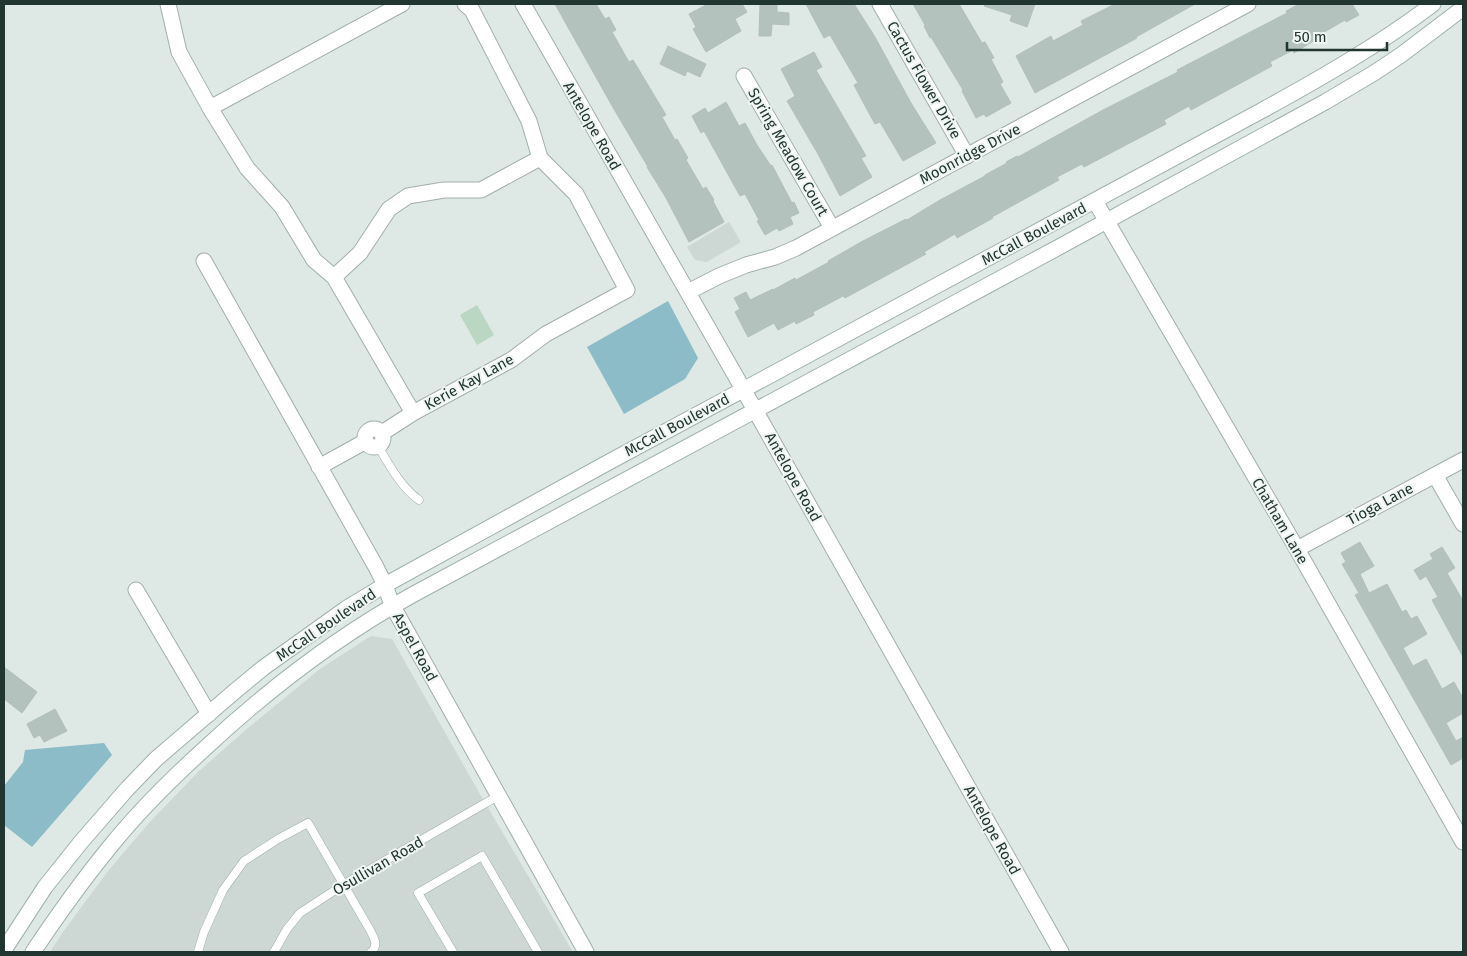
<svg xmlns="http://www.w3.org/2000/svg" width="1467" height="956" font-family="'Fira Sans',sans-serif">
  <style>
    .built { fill: #cdd7d3 }
    .green { fill: #b9d7c2 }
    .water { fill: #8cbcc7 }
    .building { fill: #b4c2bd; stroke: #b2c0bb }
    .lines { fill: none; stroke-linecap: round; stroke-linejoin: round }
    .service-casing { stroke: #a2afab; stroke-width: 9 }
    .minor-casing { stroke: #a2afab; stroke-width: 17 }
    .tertiary-casing { stroke: #a2afab; stroke-width: 17 }
    .secondary-casing { stroke: #9fb2ac; stroke-width: 17 }
    .service { stroke: #fff; stroke-width: 8 }
    .minor { stroke: #fff; stroke-width: 15 }
    .tertiary { stroke: #fff; stroke-width: 15 }
    .secondary { stroke: #fff; stroke-width: 15 }
    .labels { text-anchor: middle; stroke-width: 4; stroke-linejoin: round; paint-order: stroke }
    .street-label { font-size: 15px; fill: #223631; stroke: #eef5f2 }
  </style>
  <rect width="100%" height="100%" fill="#dee8e4"/>
  <path class="built" d="M729,222L741,242L707,262L695,260L687,247Z
    M371,636L392,639L481,796L573,952H50L63,932L108,871L149,823L198,772L248,728L320,669Z"/>
  <path class="green" d="M477,305L494,335L477,345L460,315Z"/>
  <path class="water" d="M668,301L698,358L685,379L624,414L587,347Z
    M104,743L112,755L32,847L4,825V786L23,762L25,750Z"/>
  <path class="building" d="M555,4H596L605,19L609,17L616,30L612,32L629,62L633,60L666,115L662,117L675,140L677,139L688,158L686,160L703,189L706,187L714,200L713,201L724,222L689,242L666,198L647,167H648L611,104Z
    M708,4H742L747,12L735,19L741,31L706,52L693,29L696,27L689,14Z
    M760,4H777V12L789,13V25L772,24L771,36H759Z
    M806,4H854L875,37L911,103L936,143L903,161L880,122L875,124L864,104L854,85L858,83L830,35L824,38Z
    M913,4H959L982,43L985,42L994,58L991,59L1003,82L1000,84L1011,103L986,117L984,114L976,118L962,91L963,90L931,37L930,38L924,26L925,25Z
    M985,4H1035L1027,27L1010,21L1012,15L984,6Z
    M1115,4H1195L1136,37L1137,38L1035,93L1016,56L1051,36L1053,41L1083,25L1081,21Z
    M1299,4H1352L1359,15L1346,22L1345,20L1314,38L1315,40L1294,53L1293,50L1270,62L1272,66L1250,78L1191,110L1189,106L1164,120L1166,124L1084,167L1082,164L1057,177L1059,180L992,217L993,218L957,238L955,234L924,252L926,254L845,298L843,296L813,312L814,315L796,324L795,321L778,330L774,323L748,337L735,312L740,309L734,298L746,292L750,300L773,289V290L795,278L796,280L829,262L828,261L861,242L906,219L907,220L940,200L985,176V175L1007,163L1006,162L1017,156L1018,157L1103,110L1178,72L1177,70L1287,13L1286,11Z
    M668,46L706,64L700,77L687,71L685,76L660,64Z
    M814,52L822,67L816,70L866,156L861,158L872,177L840,196L818,154L787,101L795,96L781,69Z
    M726,102L739,126L745,123L757,145L771,166L772,165L792,203L794,202L799,213L790,217L793,224L779,231L777,228L765,235L757,221L759,220L745,194L740,196L704,131L701,133L692,116L705,108L708,113Z
    M1360,542L1374,566L1360,574L1369,593L1387,584L1402,612L1406,610L1411,619L1417,616L1427,634L1403,648L1413,666L1426,659L1442,689L1454,682L1463,698V713L1446,723L1456,741L1463,737V758L1451,765L1355,595L1359,593L1342,564L1346,562L1341,553Z
    M1442,547L1455,568L1447,573L1463,601V657L1432,600L1438,597L1426,576L1420,580L1414,570L1433,559L1430,554Z
    M4,667L37,692L22,713L4,699Z
    M55,709L67,731L44,742L40,735L34,738L27,724Z"/>
  <g class="lines">
    <g class="service-casing">
      <path id="service" d="M378,446C389,465 401,487 419,500
        M198,952L204,932L223,890L244,861L278,839L308,823L370,930C374,938 379,945 371,952
        M274,952L287,929L300,913L343,885L498,796
        M453,952L418,893L482,856L538,952"/>
    </g>
    <g class="minor-casing">
      <path id="minor" d="M168,4L179,52L210,108L247,168L282,207L314,260L334,277L413,413L511,360L546,334L627,290L576,194L540,158L529,121L472,10L465,4
        M523,4L755,410
        M880,4L967,156
        M744,76L832,228
        M210,108L402,4
        M1095,201L1297,549L1463,842
        M204,261L376,567L385,585L392,605L586,952
        M334,277L360,253L389,209L408,196L444,190H481L540,158
        M688,292L719,276L746,265L775,257L796,248L1248,4
        M365 438a9 9 0 1 1 18 0a9 9 0 1 1-18 0Z
        M382,433L413,413
        M319,467L366,441
        M1435,475L1463,524
        M1297,549L1463,460
        M136,590L209,714"/>
    </g>
    <g class="tertiary-casing">
      <path id="tertiary" d="M755,410L1061,952"/>
    </g>
    <g class="secondary-casing">
      <path id="secondary" d="M4,950L45,887L81,842L127,789L156,759L234,692L263,668L347,608L385,585L609,462L1261,111C1321,78 1379,45 1433,4
        M33,952C57,916 82,881 109,848C137,813 168,782 201,752C266,691 336,637 414,594L1059,247L1325,102L1374,73L1401,55L1463,8"/>
    </g>
    <use href="#service" class="service"/>
    <use href="#minor" class="minor"/>
    <use href="#tertiary" class="tertiary"/>
    <use href="#secondary" class="secondary"/>
  </g>
  <g class="labels">
    <g class="street-label">
      <text transform="translate(924 80) rotate(60)" y="5">Cactus Flower Drive</text>
      <text transform="translate(592 126) rotate(60)" y="5">Antelope Road</text>
      <text transform="translate(788 152) rotate(60)" y="5">Spring Meadow Court</text>
      <text transform="translate(970 154) rotate(-28)" y="5">Moonridge Drive</text>
      <text transform="translate(1034 234) rotate(-28)" y="5">McCall Boulevard</text>
      <text transform="translate(469 382) rotate(-29)" y="5">Kerie Kay Lane</text>
      <text transform="translate(677 425) rotate(-28)" y="5">McCall Boulevard</text>
      <text transform="translate(793 477) rotate(61)" y="5">Antelope Road</text>
      <text transform="translate(1380 504) rotate(-28)" y="5">Tioga Lane</text>
      <text transform="translate(1280 521) rotate(60)" y="5">Chatham Lane</text>
      <text transform="translate(326 625) rotate(-34)" y="5">McCall Boulevard</text>
      <text transform="translate(415 647) rotate(61)" y="5">Aspel Road</text>
      <text transform="translate(992 830) rotate(61)" y="5">Antelope Road</text>
      <text transform="translate(378 866) rotate(-30)" y="5">Osullivan Road</text>
    </g>
  </g>
  <rect width="1467" height="956" fill="none" stroke="#223631" stroke-width="10"/>
  <path d="M1287 42v8h100v-8" fill="none" stroke="#223631" stroke-width="2.5"/>
  <text x="1294" y="42" font-size="15" fill="#223631" stroke="#eef5f2" stroke-width="4" paint-order="stroke">50 m</text>
</svg>
